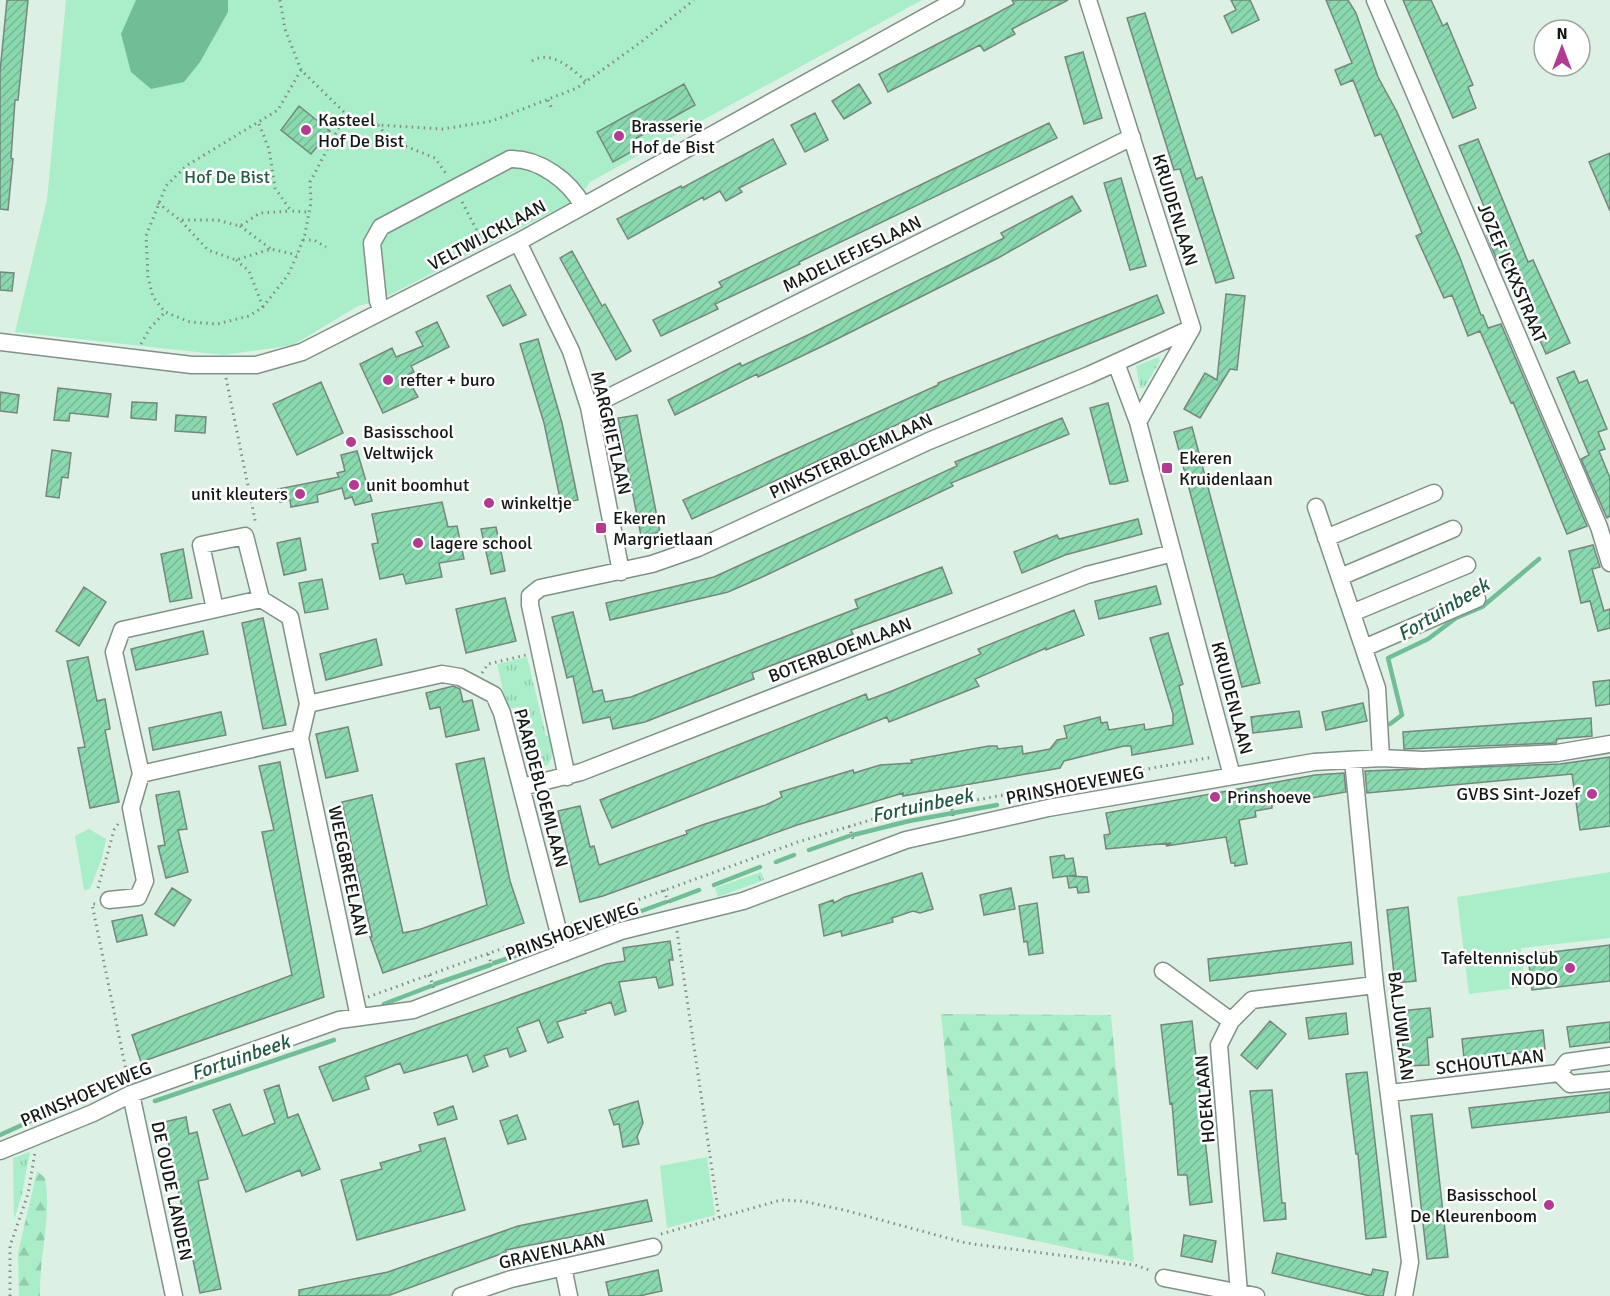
<svg xmlns="http://www.w3.org/2000/svg" width="1610" height="1296" font-family="Signika,sans-serif">
  <style>
    .grass { fill: url(#grass-tufts) }
    .forest { fill: url(#forest-firs) }
    .park { fill: #a9eec9 }
    .water { fill: #71be96 }
    .lines { fill: none; stroke-linecap: round; stroke-linejoin: round }
    .stream { stroke: #71be96; stroke-width: 4.5 }
    .building { fill: url(#building-hatch); stroke: #76877d; stroke-width: 1.5 }
    .minor-casing { stroke: #809288; stroke-width: 19 }
    .path { stroke: #818e86; stroke-width: 3; stroke-dasharray: 1.5 4.5; stroke-linecap: butt }
    .minor { stroke: #fff; stroke-width: 16 }
    .poi-dot { fill: #b33c93; stroke: #fff; stroke-width: 2 }
    .labels { text-anchor: middle; stroke-width: 5; stroke-linejoin: round; paint-order: stroke }
    .poi-label { font-size: 18px; fill: #121814; stroke: #fff; text-anchor: start }
    .park-label { font-size: 18px; fill: #245e43; stroke: #fff }
    .street-label { font-size: 18px; fill: #121814; stroke: #fff }
    .water-label { font-size: 20px; font-style: italic; fill: #215c40; stroke: #fff }
  </style>
  <defs>
    <pattern id="grass-tufts" width="24" height="20" patternUnits="userSpaceOnUse" patternTransform="scale(1.5)"><rect width="24" height="20" fill="#a9eec9"/><path d="M3 7l-1-3M5 7V3M7 7l1-3M15 17l-1-3M17 17v-4M19 17l1-3" fill="none" stroke="#90cbac"/></pattern>
    <pattern id="forest-firs" width="22" height="20" patternUnits="userSpaceOnUse" patternTransform="scale(1.5)"><rect width="22" height="20" fill="#a9eec9"/><path d="M5 1l3.5 6h-7zM16 11l3.5 6h-7z" fill="#90cbac"/></pattern>
    <pattern id="building-hatch" width="6" height="6" patternUnits="userSpaceOnUse" patternTransform="scale(1.5)"><rect width="6" height="6" fill="#8ad8ae"/><path d="M-1 1l2-2M0 6l6-6M5 7l2-2" fill="none" stroke="#76b995"/></pattern>
  </defs>
  <rect width="100%" height="100%" fill="#ddf0e4"/>
  <path class="grass" d="M1159,357L1160,361L1144,388H1140L1136,366Z
    M527,657L546,736L553,735C554,745 553,757 548,765L537,768L520,756L514,738L526,734L519,707L507,709L497,664Z
    M761,872L764,880L718,897L715,888Z
    M30,1152L22,1194L14,1220L13,1158Z"/>
  <path class="forest" d="M941,1014L1111,1015L1134,1262L962,1225Z
    M37,1171L45,1178C52,1217 39,1256 40,1296H19L18,1253Z"/>
  <path class="park" d="M66,0H922L590,182L579,198L378,301L358,306L293,345L224,355L15,332L47,200Z
    M89,829L106,839L102,858L90,889L84,890L75,836Z
    M1610,872V938L1521,948L1525,987L1469,994L1457,897Z
    M707,1157L715,1215L667,1228L660,1166Z"/>
  <path class="water" d="M136,0H228V12L200,62L184,82L151,89L131,72L121,34Z"/>
  <g class="lines">
    <path class="stream" d="M1390,724L1402,715L1388,658L1428,639L1456,618L1482,607L1539,559
      M853,835L909,821L997,805
      M809,850L849,836
      M776,862L794,855
      M714,885L760,867
      M670,901L699,890
      M633,914L666,902
      M585,931L618,920
      M494,963L535,949
      M435,984L490,965
      M384,1004L431,986
      M155,1101L334,1040
      M0,1135L99,1090"/>
  </g>
  <path class="building" d="M7,0H28L18,100H15L11,158L13,159L8,210L0,209V72Z
    M1012,0H1068L1012,29L1015,34L984,51L980,45L888,92L879,74L986,19L1014,4Z
    M1231,0H1250L1259,20L1232,33L1224,16L1236,10Z
    M1326,0H1348L1356,13L1378,77L1397,112L1460,258L1481,315H1483L1488,328L1501,324L1587,526L1567,534L1513,402L1511,403L1480,331L1468,336L1452,295L1444,298L1416,236L1422,233L1381,134L1375,136L1353,80L1341,85L1335,70L1352,63Z
    M1403,0H1431L1443,26L1447,23L1473,85L1468,87L1476,108L1453,118Z
    M1145,13L1196,179L1202,177L1234,278L1216,283L1180,169L1174,170L1127,18Z
    M1083,52L1102,118L1084,124L1065,57Z
    M684,84L695,105L633,140L638,148L613,162L597,132Z
    M859,84L871,103L844,119L832,101Z
    M299,106L330,131L311,154L281,130Z
    M815,113L828,140L805,152L791,125Z
    M1049,123L1057,138L799,262L800,264L715,304L718,309L661,336L653,320L722,287L719,282Z
    M773,139L786,164L739,188L742,192L726,201L720,191L704,200L703,197L628,239L617,219L681,186L682,188Z
    M1478,139L1528,262L1533,260L1570,343L1546,354L1504,257L1497,260L1487,236L1495,233L1459,146Z
    M1610,153V211L1589,162Z
    M1121,178L1146,266L1130,270L1104,183Z
    M1072,196L1081,211L998,258L829,343L758,377L757,374L675,415L668,400L740,363L742,366L808,335L1004,238L1001,233Z
    M572,251L602,306L605,304L631,351L616,360L560,258Z
    M0,272L14,273L12,291L0,290Z
    M510,285L526,315L503,326L487,296Z
    M1226,294L1245,296L1237,370L1230,369L1200,418L1184,409L1205,373L1217,380Z
    M1157,295L1164,313L933,408L692,519L683,500L938,385V383Z
    M437,322L449,347L411,366L414,372L406,376L418,397L383,413L360,364L392,348L396,357L423,346L416,332Z
    M538,339L562,423L578,500L561,503L544,423L520,344Z
    M1574,371L1579,383L1587,380L1607,429L1598,432L1605,449L1599,451L1610,478V516L1607,518L1581,459L1589,455L1557,378Z
    M321,382L343,433L297,455L273,404Z
    M58,388L111,394L108,417L70,413L69,421L54,420Z
    M0,392L19,395L17,413L0,411Z
    M132,402L157,403L156,420L131,418Z
    M1108,403L1128,481L1115,484H1110L1090,408Z
    M176,415L206,417L205,433L175,431Z
    M637,415L660,532L641,536L618,418Z
    M1062,418L1069,434L951,483L953,486L760,578L728,592L610,620L606,603L714,577L957,466L955,462Z
    M1192,427L1260,683L1242,687L1174,432Z
    M52,450L71,453L68,478L62,477L59,498L46,496Z
    M357,451L372,501L355,505L352,497L345,499L342,488L317,495L318,502L291,507L290,500L280,502L278,489L339,477L337,473L345,471L341,455Z
    M442,502L448,527L457,526L464,559L439,563L442,577L406,584L403,574L380,579L372,544L378,543L372,514Z
    M1138,519L1142,534L1065,555L1022,573L1014,552L1057,535L1059,539Z
    M496,527L505,571L491,574L481,529Z
    M300,538L306,570L284,575L277,543Z
    M1593,545L1600,567L1592,569L1604,611L1610,609V628L1598,631L1590,601L1581,603L1569,551Z
    M183,549L192,598L170,602L161,554Z
    M942,567L952,593L851,630L853,634L752,673L754,679L741,684L645,722L613,729L610,717L583,723L573,676L567,678L552,617L573,612L593,692L602,690L605,702L631,697L858,608L855,600Z
    M322,579L328,609L305,613L299,583Z
    M1156,586L1161,604L1099,619L1095,601Z
    M84,587L106,602L79,646L56,631Z
    M505,598L516,641L466,653L456,609Z
    M1074,610L1084,635L1046,650V648L975,679L979,686L889,722L887,717L612,828L600,800L866,694L868,700L892,691L981,654L978,649Z
    M263,618L286,725L263,729L242,623Z
    M203,631L208,654L136,670L131,649Z
    M1168,633L1183,684L1179,686L1193,744L1132,755L1131,746H1124L1064,761L1060,768L903,796V793L797,825L603,896L580,902L558,811L580,806L590,847L594,846L599,865L687,834L686,831L705,824L766,805L782,797L780,792L853,770L854,773L880,765L912,763L911,760L989,746H997L998,749L1022,746L1023,754L1050,749L1057,740L1067,738L1064,726L1100,717L1101,723L1107,722L1109,730L1144,724L1145,730L1173,725V714L1150,638Z
    M376,639L382,665L326,680L320,654Z
    M88,657L97,701L105,699L110,729L105,730L119,802L90,808L78,748L85,747L67,661Z
    M1610,680V704L1596,706L1593,682Z
    M453,686L460,689L463,702L472,700L479,730L446,737L440,707L430,709L426,693Z
    M1363,703L1367,721L1326,730L1322,712Z
    M1299,711L1302,727L1253,733L1251,717Z
    M221,712L226,735L153,750L149,728Z
    M1591,718L1592,736L1557,739L1556,743L1404,749L1403,732Z
    M348,727L358,771L326,778L316,734Z
    M1610,757V826L1580,830L1572,774L1367,793L1365,771L1560,764Z
    M484,758L510,881L524,923L383,973L370,937H372L342,802L372,795L403,933L421,929L487,905L456,764Z
    M280,762L324,997L141,1062L132,1035L292,975L262,832L274,830L259,766Z
    M1344,773L1346,792L1272,805V808L1255,811L1256,817L1239,820L1247,864L1235,866V863H1231L1226,837L1166,846L1171,843L1106,849L1104,835L1110,834L1106,813L1315,775Z
    M179,791L187,829L178,830L188,872L166,878L158,846L165,845L156,795Z
    M1064,855L1065,859L1073,858L1076,875L1069,876L1087,877L1089,892L1078,893L1077,887L1069,888L1067,876L1053,878L1050,857Z
    M922,873L933,909L920,913L913,911L892,918L893,922L842,936L841,931L824,936L819,905L833,900L834,903L845,897Z
    M172,888L191,900L174,926L155,914Z
    M1011,888L1015,909L984,915L980,895Z
    M1037,903L1043,953L1029,955L1027,941L1024,942L1019,906Z
    M1408,907L1416,981L1395,983L1387,910Z
    M142,915L147,935L117,942L112,921Z
    M670,941L673,960H669L673,985L659,988L656,977L619,982L626,1011L615,1015L611,1002L585,1011L586,1013L557,1022L563,1037L548,1043L539,1020L517,1028L526,1051L510,1057L507,1048L484,1056L488,1066L473,1072L467,1055L404,1073L400,1063L365,1077L369,1089L333,1101L319,1067L606,964L625,961L623,948Z
    M1351,942L1353,964L1210,981L1208,959Z
    M1610,945V981L1532,990L1528,955Z
    M1430,1008L1433,1037L1427,1038L1429,1065L1405,1066L1399,1011Z
    M1346,1013L1348,1034L1309,1039L1306,1018Z
    M1192,1021L1212,1202L1190,1205L1187,1175H1178L1172,1103L1170,1104L1161,1025Z
    M1270,1021L1286,1034L1257,1069L1241,1055Z
    M1610,1022V1042L1570,1047L1567,1027Z
    M1543,1030L1545,1049L1464,1059L1462,1039Z
    M1367,1072L1386,1237L1366,1239L1358,1154H1356L1346,1074Z
    M279,1085L288,1118L298,1114L320,1169L302,1176L300,1170L246,1192L213,1110L230,1104L243,1136L275,1123L264,1090Z
    M1272,1090L1282,1203H1285L1286,1219L1264,1221L1250,1091Z
    M1610,1092V1112L1472,1128L1469,1108Z
    M638,1101L643,1123L637,1137L639,1144L623,1147L619,1124L614,1125L609,1110Z
    M453,1106L457,1119L438,1125L434,1113Z
    M1432,1114L1448,1257L1427,1259L1411,1116Z
    M517,1115L526,1139L508,1144L500,1121Z
    M186,1117L189,1134L197,1132L208,1179L198,1181L221,1289L200,1293L164,1122Z
    M445,1138L465,1210L357,1240L341,1180L382,1169L380,1163L421,1151L419,1145Z
    M647,1200L652,1221L506,1250V1252L390,1295L299,1296V1290L388,1272L518,1226Z
    M1184,1235L1216,1241L1212,1262L1181,1256Z
    M1277,1253L1371,1275L1373,1269L1388,1272L1383,1296H1370L1272,1273Z
    M658,1270L662,1291L639,1296H609L606,1282Z"/>
  <g class="lines">
    <g class="minor-casing">
      <path id="minor" d="M1088,0L1192,328L1138,422
        M1375,0L1599,527L1610,563
        M518,242L571,351L589,407L621,572
        M382,311L378,301L372,243L381,227L510,159C539,158 570,181 583,206
        M0,342L192,365H256L302,352L518,242L956,0
        M1116,363L1138,422L1232,776
        M589,407L1132,137
        M1316,507L1377,688L1381,758
        M1326,538L1434,493
        M1340,577L1453,529
        M215,609L201,545L245,536L261,599L290,617L308,704L300,738L359,1017
        M1352,613L1467,565
        M1364,648L1477,599
        M308,704L442,674L460,677L494,695L502,713L564,953
        M1353,760L1375,985L1410,1262L1404,1296
        M141,774L300,738
        M567,777L530,605V596L540,588L652,564L698,548L929,441L1089,375L1192,328
        M522,787L581,772L1087,575L1173,553
        M109,900L138,897L145,881L131,808L141,774L114,652L122,630L261,599
        M1163,971L1231,1021
        M1559,1073L1570,1084L1610,1080
        M1390,1093L1559,1073L1567,1062L1610,1056
        M131,1094L174,1296
        M0,1151L93,1113L131,1094L339,1020L413,1010L621,931L743,901L906,840L1048,808L1314,762L1381,758L1423,760L1557,753L1610,744
        M563,1267L569,1296
        M1164,1278L1256,1296
        M1239,1293L1219,1045L1231,1021L1252,1000L1375,985
        M461,1296L511,1279L653,1247"/>
    </g>
    <path class="path" d="M280,0L285,29L301,70L346,114L378,125L442,129L492,121L577,88L641,42L694,0
      M532,61C551,49 572,69 586,81
      M301,70L278,110L186,166L166,186L146,236L148,277L153,297L165,312L190,322L217,324L249,316L263,307L288,275L297,255L305,234L311,202L310,182L346,114
      M548,100L553,111
      M259,124L269,149L275,188L291,211L308,212
      M378,125L390,140L435,158L447,175
      M462,202L484,244
      M158,203L180,220H217L240,226L260,213L291,211
      M181,221L208,250L236,260L271,249L297,255
      M240,226L271,249
      M303,240H314L326,247
      M236,260L249,271L263,307
      M141,344L150,328L165,312
      M226,378L256,525
      M482,673L488,664L526,655
      M951,803L953,816
      M849,826L854,843
      M98,888L114,830L118,824
      M664,890L669,905
      M95,904H92L128,1080
      M571,924L798,842L877,818L1213,757
      M677,931L719,1217
      M488,954L492,966
      M429,975L434,988
      M368,997L545,933
      M661,1234L781,1200L802,1201L844,1210L966,1243L1135,1265L1152,1271
      M10,1296V1246L28,1194L35,1152"/>
    <use href="#minor" class="minor"/>
  </g>
  <g class="poi-dot">
    <circle cx="306" cy="130" r="6"/>
    <circle cx="619" cy="136" r="6"/>
    <circle cx="388" cy="380" r="6"/>
    <circle cx="351" cy="442" r="6"/>
    <rect x="1161" y="462" width="12" height="12" rx="3"/>
    <circle cx="354" cy="485" r="6"/>
    <circle cx="300" cy="494" r="6"/>
    <circle cx="489" cy="503" r="6"/>
    <rect x="595" y="522" width="12" height="12" rx="3"/>
    <circle cx="418" cy="543" r="6"/>
    <circle cx="1592" cy="794" r="6"/>
    <circle cx="1215" cy="797" r="6"/>
    <circle cx="1570" cy="968" r="6"/>
    <circle cx="1549" cy="1205" r="6"/>
  </g>
  <g class="labels">
    <g class="poi-label">
      <text x="318" y="126">Kasteel<tspan x="318" dy="21">Hof De Bist</tspan></text>
      <text x="631" y="132">Brasserie<tspan x="631" dy="21">Hof de Bist</tspan></text>
      <text x="400" y="386">refter + buro</text>
      <text x="363" y="438">Basisschool<tspan x="363" dy="21">Veltwijck</tspan></text>
      <text x="1179" y="464">Ekeren<tspan x="1179" dy="21">Kruidenlaan</tspan></text>
      <text x="366" y="491">unit boomhut</text>
      <text x="288" y="500" text-anchor="end">unit kleuters</text>
      <text x="501" y="509">winkeltje</text>
      <text x="613" y="524">Ekeren<tspan x="613" dy="21">Margrietlaan</tspan></text>
      <text x="430" y="549">lagere school</text>
      <text x="1580" y="800" text-anchor="end">GVBS Sint-Jozef</text>
      <text x="1227" y="803">Prinshoeve</text>
      <text x="1558" y="964" text-anchor="end">Tafeltennisclub<tspan x="1558" dy="21">NODO</tspan></text>
      <text x="1537" y="1201" text-anchor="end">Basisschool<tspan x="1537" dy="21">De Kleurenboom</tspan></text>
    </g>
    <g class="park-label">
      <text x="227" y="183">Hof De Bist</text>
    </g>
    <g class="street-label">
      <text transform="translate(1175 210) rotate(73)" y="6">KRUIDENLAAN</text>
      <text transform="translate(487 235) rotate(-28)" y="6">VELTWIJCKLAAN</text>
      <text transform="translate(852 254) rotate(-26)" y="6">MADELIEFJESLAAN</text>
      <text transform="translate(1512 273) rotate(67)" y="6">JOZEF ICKXSTRAAT</text>
      <text transform="translate(611 433) rotate(77)" y="6">MARGRIETLAAN</text>
      <text transform="translate(851 456) rotate(-25)" y="6">PINKSTERBLOEMLAAN</text>
      <text transform="translate(840 650) rotate(-21)" y="6">BOTERBLOEMLAAN</text>
      <text transform="translate(1232 698) rotate(75)" y="6">KRUIDENLAAN</text>
      <text transform="translate(1075 785) rotate(-11)" y="6">PRINSHOEVEWEG</text>
      <text transform="translate(541 788) rotate(75)" y="6">PAARDEBLOEMLAAN</text>
      <text transform="translate(348 871) rotate(78)" y="6">WEEGBREELAAN</text>
      <text transform="translate(572 931) rotate(-20)" y="6">PRINSHOEVEWEG</text>
      <text transform="translate(1401 1026) rotate(83)" y="6">BALJUWLAAN</text>
      <text transform="translate(1490 1062) rotate(-7)" y="6">SCHOUTLAAN</text>
      <text transform="translate(86 1094) rotate(-23)" y="6">PRINSHOEVEWEG</text>
      <text transform="translate(1205 1099) rotate(-95)" y="6">HOEKLAAN</text>
      <text transform="translate(172 1191) rotate(78)" y="6">DE OUDE LANDEN</text>
      <text transform="translate(552 1251) rotate(-13)" y="6">GRAVENLAAN</text>
    </g>
    <g class="water-label">
      <text transform="translate(1443 609) rotate(-31)" y="7">Fortuinbeek</text>
      <text transform="translate(922 805) rotate(-12)" y="7">Fortuinbeek</text>
      <text transform="translate(240 1057) rotate(-19)" y="7">Fortuinbeek</text>
    </g>
  </g>
  <g transform="translate(1562 48)"><circle r="28" fill="#ffffff" stroke="#a0a3a1" stroke-width="1.5"/>
  <path d="M0-4.5L10 22L0 15L-10 22Z" fill="#b33c93"/>
  <text y="-9" font-size="16" font-weight="bold" text-anchor="middle" fill="#121814">N</text>
  </g>
</svg>
